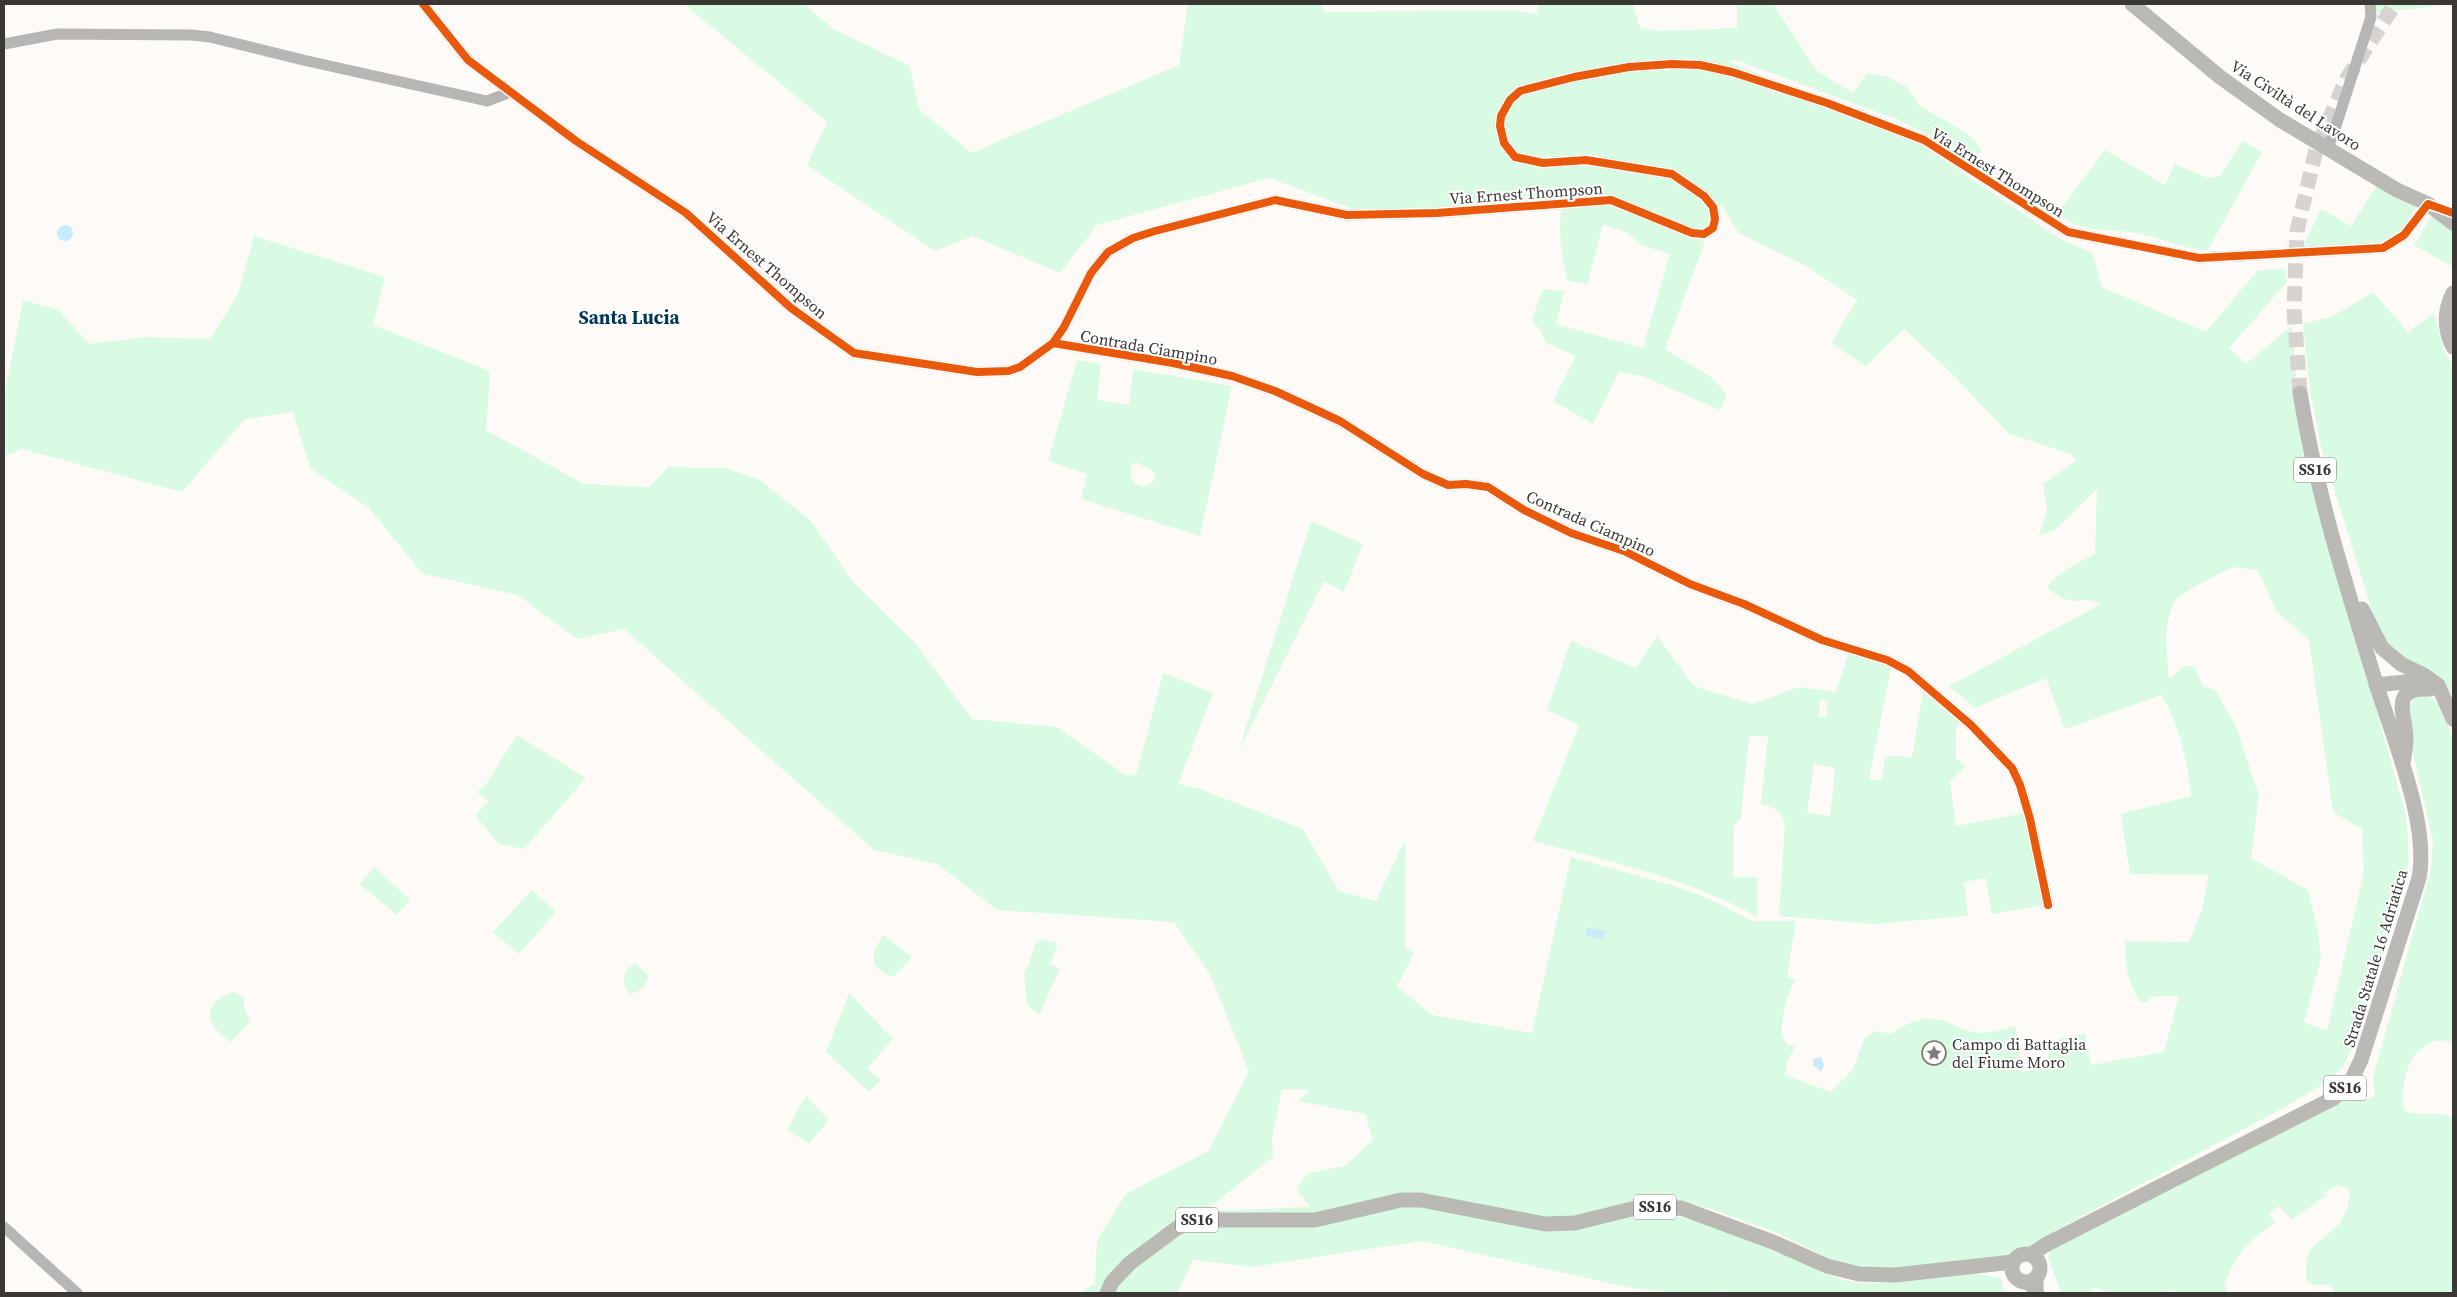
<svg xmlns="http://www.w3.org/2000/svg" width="2457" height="1297" font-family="'Source Serif 4',serif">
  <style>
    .green { fill: #d9fbe4; fill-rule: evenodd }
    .water { fill: #c9ebfb }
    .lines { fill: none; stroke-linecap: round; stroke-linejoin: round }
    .major-tunnel { stroke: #d6d3d0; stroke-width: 15; stroke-dasharray: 15 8; stroke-linecap: butt }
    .minor { stroke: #b7b6b4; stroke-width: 11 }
    .major { stroke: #bab9b6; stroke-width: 15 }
    .cycleway-casing { stroke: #fff; stroke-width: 11 }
    .cycleway { stroke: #e8590c; stroke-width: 8 }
    .labels { text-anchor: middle; stroke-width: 4; stroke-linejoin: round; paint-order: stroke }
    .shield { fill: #fff; stroke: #757371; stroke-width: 1 }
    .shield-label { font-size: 15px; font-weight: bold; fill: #3a3734 }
    .street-label { font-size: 16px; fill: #3a3734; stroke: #fff }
    .poi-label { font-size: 16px; fill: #3a3734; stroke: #fff; text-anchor: start }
    .quarter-label { font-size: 19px; font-weight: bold; fill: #003658; stroke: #fff }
  </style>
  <rect width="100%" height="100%" fill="#fdfaf7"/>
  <path class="green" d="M684,4H804L832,28L910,66L919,109L971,153L1179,65L1188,4H1321L1324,12L1508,10L1537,14L1538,4H1633L1640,28L1659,31L1737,28V4H1773L1817,71L1853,93L1867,73L1888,77L1907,87L1920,106L1968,134L1982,150L1975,157L1896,119L1739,61L1726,60L1923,146L2062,240L2093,253L2102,287L2206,332L2257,271L2284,268L2287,282L2229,348L2246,364L2292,326L2297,386L2310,474L2406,815C2408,839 2411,862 2405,885L2352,1049L2343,1066L2333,1078L2292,1103L2055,1231L2029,1252L2018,1253L2011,1259L1870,1270L1830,1259L1777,1233L1714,1210L1685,1202L1592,1216L1601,1225C1673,1199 1732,1232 1797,1261C1815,1269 1834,1279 1854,1282C1903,1288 1953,1264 2001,1278L2004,1290L2011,1293H1727L1722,1290V1293H1679L1631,1288L1421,1241L1253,1267L1193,1260L1177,1293H1079L1095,1284L1097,1240L1126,1194L1208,1151L1249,1072L1211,976L1174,922L997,910L937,864L874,850L624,629L577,639L518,595L423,574L369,508L310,468L293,412L245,419L182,492L22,449L4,456V398L23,300L58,310L90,344L147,337L210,339L238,294L254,236L385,277L373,325L490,371L486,430L584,484L649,487L668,467L725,468L760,480L811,521L853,582L914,642L972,719L1057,727L1124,774L1136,776L1163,673L1213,693L1178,784L1197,788L1303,829L1339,891L1376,901L1405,840V947L1414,953L1397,986L1432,1015L1532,1033L1571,857L1678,887L1712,900L1752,921H1796L1787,977L1796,980C1788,988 1781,1019 1782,1030C1782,1036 1785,1041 1788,1045L1795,1046L1788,1060L1785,1075L1831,1092L1853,1069L1865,1037L1876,1031L1891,1034C1909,1022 1925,1014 1947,1022C1955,1025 1963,1030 1973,1032C1987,1035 2002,1030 2016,1026L2022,1072L2044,1068L2053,1041L2085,1033L2091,1065L2164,1052L2179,996L2149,997L2148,1002H2140C2127,980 2125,967 2125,941L2189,942L2202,909L2209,875L2130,874L2121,814L2191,796C2187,760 2180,727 2162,695L2065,729L2046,678L1975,708L1949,686L2101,604C2078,593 2073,612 2047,587C2059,571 2078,563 2095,554L2097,489L2056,529L2039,536L2047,510L2043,484L2076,461L2071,454L2009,434L1948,370L1904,329L1866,366L1831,343L1857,300L1806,266L1739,233L1721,205L1709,227L1698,231L1596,192L1499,204L1358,211L1269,178L1097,225L1060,273L973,236L935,251L807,165L827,122ZM2233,567L2258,570L2276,611L2309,640L2333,812L2362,829L2364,872L2327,1031L2304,1022L2321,959L2318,931L2308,890L2251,858L2259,796L2236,726L2215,690L2203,686L2194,666H2184L2169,679C2167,654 2162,627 2174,603C2180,592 2221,573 2233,567ZM1282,1089L1309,1090L1298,1101L1365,1114L1373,1140L1345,1166L1308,1173L1296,1189L1310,1207L1205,1211L1273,1157L1272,1138Z
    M2365,4H2451L2378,13Z
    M2242,141L2262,152L2208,250C2185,250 2164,239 2141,234C2109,227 2086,235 2057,214L2105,150L2165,185L2175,164L2208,178L2220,176Z
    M2378,184L2416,207L2396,237L2385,242L2303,247L2321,209L2351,226Z
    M1613,204L1705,242L1665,349L1711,377L1727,395L1720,410L1642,376L1619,372L1593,424L1553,401L1576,356L1546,343L1541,332L1532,319L1543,289L1564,291L1556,324L1643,348L1670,254L1641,245L1626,232L1603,225L1587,285L1567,280C1562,255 1557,233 1562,208Z
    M2432,216L2453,231V267L2414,245Z
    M2373,292L2408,332L2434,313L2444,350L2453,366V697C2435,663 2428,674 2401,657C2391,650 2385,639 2378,630L2321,447L2310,390L2303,324L2333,316Z
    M1077,360L1101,364L1097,400L1129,405L1133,369L1232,386L1200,536L1081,499L1087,474L1048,461ZM1136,462L1156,473C1155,481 1151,485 1143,487L1134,483L1131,477V466Z
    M1311,521L1363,544L1344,592L1324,581L1239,750Z
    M1657,636L1694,686L1752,704L1799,687L1836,692L1849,652L1891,667L1869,779L1882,780L1885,756L1912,757L1924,687L1959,718L1956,731V758L1966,766L1950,781L1956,826L2025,813L2044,905L1992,914L1986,878L1964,882L1968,916L1875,924L1779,916L1785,824C1782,811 1774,807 1761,804L1768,736H1749L1741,818L1734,826V832L1733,877H1757V916C1682,877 1613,862 1533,841L1579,725L1547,710L1571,641L1636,668ZM1820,700L1827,701V717H1819ZM1814,764L1835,768L1830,816L1807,812Z
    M2428,696C2444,704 2448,725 2453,741V1042C2414,1031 2397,1080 2405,1111C2424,1118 2436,1109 2453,1118V1293H2336L2330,1285H2313L2306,1280V1264L2310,1250L2340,1223L2348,1207L2350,1190L2338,1185L2321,1194H2328L2292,1220L2279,1206L2269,1214L2275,1223C2246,1242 2239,1253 2224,1283L2228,1293H2174L2173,1290C2148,1296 2116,1297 2093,1287L2090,1293H2061L2048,1257L2051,1249L2347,1093L2365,1100L2375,1096L2373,1077L2431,869L2433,841L2412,749L2407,712L2414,697Z
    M517,735L586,778L524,849L499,844L475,815L489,801L477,792L486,784Z
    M375,867L410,900L397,915L359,884Z
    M532,890L556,912L519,954L493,932Z
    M884,935L912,957L893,977C867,968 870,953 884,935Z
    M1043,940L1058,943L1050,964L1060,969L1039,1015L1027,1004L1024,972L1029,964L1035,944Z
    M635,963L648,975C648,985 639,993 629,994L624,985L625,971Z
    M235,992L244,998V1006L250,1022L231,1042C226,1038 220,1034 216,1029C201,1011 217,995 235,992Z
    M849,993L893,1039L867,1069L881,1080L869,1092L826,1052Z
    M806,1096L829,1120L809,1144L787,1129Z"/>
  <path class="water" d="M57 233a8 8 0 1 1 16 0a8 8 0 1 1-16 0Z
    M1587,927L1605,931L1604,939L1585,936Z
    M1821,1057L1824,1065L1821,1072L1813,1065V1059Z"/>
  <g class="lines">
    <path class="major-tunnel" d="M2300,393L2294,310L2297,231L2316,150L2347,78L2395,4"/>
    <path class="minor" d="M423,4L468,60L576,141L686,213L791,308L854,353L977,372L1008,371L1020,367L1053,343L1064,327L1091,273L1108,252L1133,238L1155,231L1275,200L1347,215L1437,213L1611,200L1692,233L1704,234L1713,228L1715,219L1713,207L1704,196L1672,174L1586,160L1543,163L1515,157L1504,143L1500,126L1501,116L1510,100L1520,91L1574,77L1629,67L1672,64L1700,65L1732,72L1827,103L1924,140L2068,232L2199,258L2383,248L2404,235L2428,204
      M4,44L57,34L191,35L210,37L303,60L487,101L511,92
      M2327,147L2332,138L2371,17L2370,4
      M1053,343L1173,363L1232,376L1275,391L1340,421L1423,474L1448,485L1466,484L1488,487L1524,510L1571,533L1624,551L1690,584L1744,604L1822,640L1887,660L1908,671L1971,725L2012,768L2020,785L2030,819L2048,905
      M4,1227L77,1293
      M2023,1282L2039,1293
      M2038,1292V1274"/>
    <path class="major" d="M2132,4L2220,77L2280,120L2397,190L2428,204L2453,223
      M2453,293C2444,311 2444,329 2453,347
      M2362,609L2382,648L2401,664L2424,675L2438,685L2453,719
      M2376,685L2405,682L2424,687
      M2403,763C2404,756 2406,747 2406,740C2406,714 2388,687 2430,689
      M2012 1268a14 14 0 1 1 28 0a14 14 0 1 1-28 0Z
      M2030,1255L2047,1244L2334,1098L2351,1081L2361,1060L2419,878C2430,823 2391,734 2375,680C2346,585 2316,491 2300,393
      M1107,1293L1112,1282L1130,1263L1177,1228L1196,1220H1315L1401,1200H1421L1545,1224L1575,1223L1632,1209L1681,1208L1773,1242L1827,1266L1859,1274L1895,1275L2013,1262"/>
    <g class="cycleway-casing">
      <path id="cycleway" d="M423,4L468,60L576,141L686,213L791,308L854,353L977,372L1008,371L1020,367L1053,343L1064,327L1091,273L1108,252L1133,238L1155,231L1275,200L1347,215L1437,213L1611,200L1692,233L1704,234L1713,228L1715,219L1713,207L1704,196L1672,174L1586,160L1543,163L1515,157L1504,143L1500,126L1501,116L1510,100L1520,91L1574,77L1629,67L1672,64L1700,65L1732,72L1827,103L1924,140L2068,232L2199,258L2383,248L2404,235L2428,204L2453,213
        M1053,343L1173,363L1232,376L1275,391L1340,421L1423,474L1448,485L1466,484L1488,487L1524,510L1571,533L1624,551L1690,584L1744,604L1822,640L1887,660L1908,671L1971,725L2012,768L2020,785L2030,819L2048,905"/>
    </g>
    <use href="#cycleway" class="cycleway"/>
  </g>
  <defs>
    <g id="sight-ring" transform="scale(1.25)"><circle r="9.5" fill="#fff" stroke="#7e7b78" stroke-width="1.5"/><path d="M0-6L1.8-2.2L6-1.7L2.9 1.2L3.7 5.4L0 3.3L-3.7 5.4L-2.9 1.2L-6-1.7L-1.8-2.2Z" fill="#7e7b78"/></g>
  </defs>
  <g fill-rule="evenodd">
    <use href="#sight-ring" x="1934" y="1053"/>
  </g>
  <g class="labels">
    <g class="shield">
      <rect x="2294" y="457.5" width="42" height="25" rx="4"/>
      <rect x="2324" y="1075.5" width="42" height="25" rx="4"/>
      <rect x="1634" y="1194.5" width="42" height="25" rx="4"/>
      <rect x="1176" y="1207.5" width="42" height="25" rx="4"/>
    </g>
    <g class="shield-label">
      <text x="2315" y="475">SS16</text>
      <text x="2345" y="1093">SS16</text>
      <text x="1655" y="1212">SS16</text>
      <text x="1197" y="1225">SS16</text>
    </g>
    <g class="street-label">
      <text transform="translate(2296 105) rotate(33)" y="6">Via Civiltà del Lavoro</text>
      <text transform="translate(1998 172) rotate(32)" y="6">Via Ernest Thompson</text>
      <text transform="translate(1526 193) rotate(-4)" y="6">Via Ernest Thompson</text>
      <text transform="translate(767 265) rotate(41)" y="6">Via Ernest Thompson</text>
      <text transform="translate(1149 347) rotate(10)" y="6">Contrada Ciampino</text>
      <text transform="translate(1591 523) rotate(24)" y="6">Contrada Ciampino</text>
      <text transform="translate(2375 958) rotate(-73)" y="6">Strada Statale 16 Adriatica</text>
    </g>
    <g class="poi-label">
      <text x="1952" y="1050">Campo di Battaglia<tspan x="1952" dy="18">del Fiume Moro</tspan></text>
    </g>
    <g class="quarter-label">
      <text x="629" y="324">Santa Lucia</text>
    </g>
  </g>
  <rect width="2457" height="1297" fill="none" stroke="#3a3734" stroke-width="10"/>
</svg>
